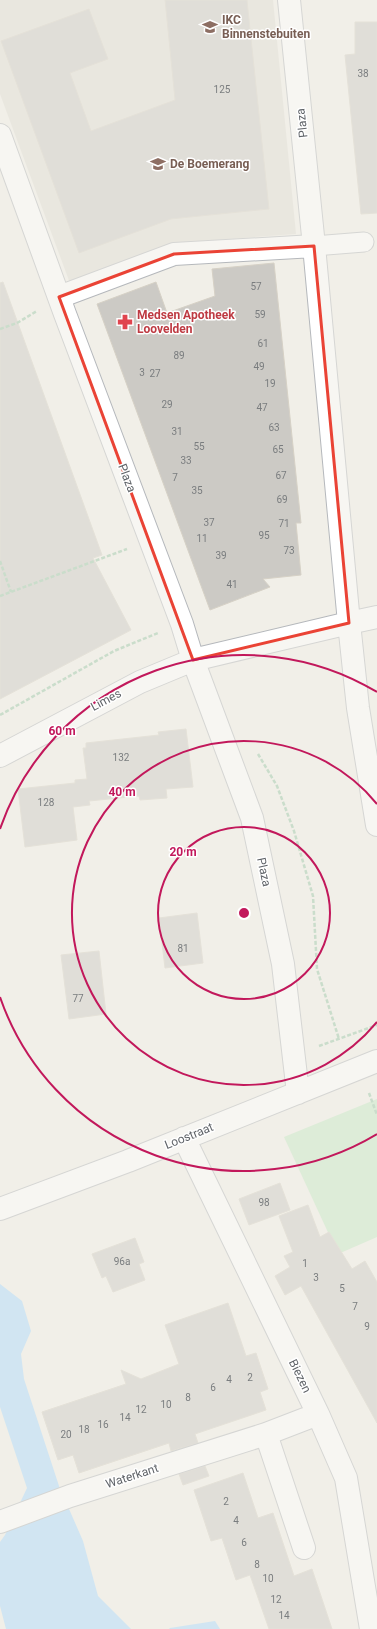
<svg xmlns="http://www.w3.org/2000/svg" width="377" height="1629" font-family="Roboto,sans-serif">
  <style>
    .education { fill: #e1ded6 }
    .green { fill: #c5e8c5 }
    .water { fill: #aadaff }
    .building { fill: #cccac5; stroke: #d6d1c6 }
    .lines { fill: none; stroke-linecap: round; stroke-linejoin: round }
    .pedestrian-casing { stroke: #b5b8bc; stroke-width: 21 }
    .minor-casing { stroke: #b5b8bc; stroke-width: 24 }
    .path { stroke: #9cc7a9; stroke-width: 2.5; stroke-dasharray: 4 2; stroke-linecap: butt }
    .pedestrian { stroke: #fff; stroke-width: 19 }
    .minor { stroke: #fff; stroke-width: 22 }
    .marked { fill: none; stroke: #ea4335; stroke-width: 3; stroke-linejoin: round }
    .ring { fill: none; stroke: #c2185b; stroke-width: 2 }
    .labels { text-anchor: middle; stroke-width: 3; stroke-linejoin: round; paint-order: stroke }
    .number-label { font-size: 10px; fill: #7a7d7f }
    .education-label { font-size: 12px; font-weight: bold; fill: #785e54; stroke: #fff; text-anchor: start }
    .street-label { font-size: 12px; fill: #5f6368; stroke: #fff }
    .health-label { font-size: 12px; font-weight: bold; fill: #be3a42; stroke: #fff; text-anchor: start }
    .centre { fill: #c2185b; stroke: #fff; stroke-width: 2 }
    .ring-label { font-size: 12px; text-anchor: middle; font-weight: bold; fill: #c2185b; stroke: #fff; stroke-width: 3; stroke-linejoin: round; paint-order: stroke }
  </style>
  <rect width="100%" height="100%" fill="#f1efe8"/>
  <path class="education" d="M0,0H273L296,234L175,243L71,286L0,94Z"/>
  <path class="green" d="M377,1099V1237L338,1254L284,1137Z"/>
  <path class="water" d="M0,1284L22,1301L31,1331L21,1354L24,1379L59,1486L83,1541L98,1596L131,1629H6L0,1606V1542L5,1535L27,1488L0,1407Z
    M215,1621L220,1629H169L170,1628Z"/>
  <path class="building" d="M165,0H247L269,209L171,219L79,253L1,41L89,9L108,59L70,73L91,131L175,100Z
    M355,22H377V213L361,214L345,55L355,54Z
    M274,263L301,523H296L301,575L263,579L270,587L210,610L97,304L156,282L167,313L215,296L212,269Z
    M3,282L102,555L93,558L131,630L0,699V283Z
    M186,729L193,787L166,789L167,798L140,800L139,796L89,801L90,805L73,807L77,840L25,847L18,789L75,783V780L87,779L83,748H86V743L159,735L158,732Z
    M197,913L203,963L165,968L159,918Z
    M99,951L106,1014L69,1019L61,955Z
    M280,1183L290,1210L249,1225L239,1199Z
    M308,1205L320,1237L329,1232L352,1269L365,1261L377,1282V1423L301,1286L285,1295L275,1276L290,1267L284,1256L293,1252L279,1216Z
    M135,1238L144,1262L139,1264L145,1280L113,1292L106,1276L102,1278L92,1254Z
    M228,1303L246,1356L256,1353L268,1389L260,1392L266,1410L195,1434L198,1443L171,1451L169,1443L79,1473L73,1455L58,1460L42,1412L126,1384L121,1370L141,1379L179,1364L165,1325Z
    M205,1466L209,1476L183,1485L179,1474Z
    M243,1473L258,1518L273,1513L294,1576L312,1569L332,1629H269L250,1575L236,1580L222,1538L211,1541L194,1490Z"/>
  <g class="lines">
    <g class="pedestrian-casing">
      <path id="pedestrian" d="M314,246L364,242"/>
    </g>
    <g class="minor-casing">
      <path id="minor" d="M0,135L65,314L182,624L193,660L252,818L283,964L298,1093
        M59,297L174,254L314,246
        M377,617L349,623L358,708L377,825
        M0,756L140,682L193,660L349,623L314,246L289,0
        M184,1138L318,1414L346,1478L371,1629
        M0,1209L128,1161L377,1061
        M266,1434L304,1548
        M0,1522L70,1496L266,1434L318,1414"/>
    </g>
    <path class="path" d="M0,329L17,323L37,311
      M0,561L11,592
      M0,596L127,549
      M0,715L114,651L158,633
      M258,754L277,786L294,831L313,896L317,969L339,1039
      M319,1046L377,1025
      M369,1093L377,1115"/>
    <use href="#pedestrian" class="pedestrian"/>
    <use href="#minor" class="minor"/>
  </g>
  <path d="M0 0H377V1629H0ZM314,246L349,623L193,660L59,297L174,254Z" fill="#f1efe8" fill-opacity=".55" fill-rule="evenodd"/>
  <path class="marked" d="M314,246L349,623L193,660L59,297L174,254Z"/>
  <g class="ring">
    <circle cx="244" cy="913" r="86"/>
    <path d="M377 1022A172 172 0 1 1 377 804"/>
    <path d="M377 1134A258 258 0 0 1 0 997M0 829A258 258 0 0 1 377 692"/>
  </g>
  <defs>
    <g id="school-bare" transform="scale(1.2)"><path d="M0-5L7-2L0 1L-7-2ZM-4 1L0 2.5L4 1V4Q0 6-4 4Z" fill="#8d6e63" stroke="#fff" stroke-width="2.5" paint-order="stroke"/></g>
    <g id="pharmacy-bare" transform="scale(1.2)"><path d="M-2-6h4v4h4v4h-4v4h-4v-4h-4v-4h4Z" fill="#e0444e" stroke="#fff" stroke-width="2.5" paint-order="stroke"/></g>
  </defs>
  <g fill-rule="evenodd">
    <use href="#school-bare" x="210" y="27"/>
    <use href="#school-bare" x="158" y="164"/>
    <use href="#pharmacy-bare" x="125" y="322"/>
  </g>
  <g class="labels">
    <g class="number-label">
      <text x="363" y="77">38</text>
      <text x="222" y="93">125</text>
      <text x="256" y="290">57</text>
      <text x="260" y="318">59</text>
      <text x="263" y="347">61</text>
      <text x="179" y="359">89</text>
      <text x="259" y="370">49</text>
      <text x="142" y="376">3</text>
      <text x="155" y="377">27</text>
      <text x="270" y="387">19</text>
      <text x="167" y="408">29</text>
      <text x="262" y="411">47</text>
      <text x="274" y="431">63</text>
      <text x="177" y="435">31</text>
      <text x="199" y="450">55</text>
      <text x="278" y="453">65</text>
      <text x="186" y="464">33</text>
      <text x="281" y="479">67</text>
      <text x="175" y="481">7</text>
      <text x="197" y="494">35</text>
      <text x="282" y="503">69</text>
      <text x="209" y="526">37</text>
      <text x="284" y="527">71</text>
      <text x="264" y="539">95</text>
      <text x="202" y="542">11</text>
      <text x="289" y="554">73</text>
      <text x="221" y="559">39</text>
      <text x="232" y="588">41</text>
      <text x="121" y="761">132</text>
      <text x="46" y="806">128</text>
      <text x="183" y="952">81</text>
      <text x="78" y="1002">77</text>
      <text x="264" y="1206">98</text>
      <text x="122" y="1265">96a</text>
      <text x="305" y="1267">1</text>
      <text x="316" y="1281">3</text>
      <text x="342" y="1292">5</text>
      <text x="355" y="1310">7</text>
      <text x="367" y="1330">9</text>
      <text x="250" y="1381">2</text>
      <text x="229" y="1383">4</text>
      <text x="213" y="1391">6</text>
      <text x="188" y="1401">8</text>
      <text x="166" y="1408">10</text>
      <text x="141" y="1413">12</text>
      <text x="125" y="1421">14</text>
      <text x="103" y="1428">16</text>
      <text x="84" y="1433">18</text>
      <text x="66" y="1438">20</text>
      <text x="226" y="1505">2</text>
      <text x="236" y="1524">4</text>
      <text x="244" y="1546">6</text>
      <text x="257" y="1568">8</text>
      <text x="268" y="1582">10</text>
      <text x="276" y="1603">12</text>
      <text x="284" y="1619">14</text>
    </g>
    <g class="education-label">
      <text x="222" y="24">IKC<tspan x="222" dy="14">Binnenstebuiten</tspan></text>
      <text x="170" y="168">De Boemerang</text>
    </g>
    <g class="street-label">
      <text transform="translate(302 123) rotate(-96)" y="4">Plaza</text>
      <text transform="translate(127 478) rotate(69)" y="4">Plaza</text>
      <text transform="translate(106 700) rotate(-28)" y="4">Limes</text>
      <text transform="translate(264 872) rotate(78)" y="4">Plaza</text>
      <text transform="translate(189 1136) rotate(-22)" y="4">Loostraat</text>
      <text transform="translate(300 1376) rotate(64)" y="4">Biezen</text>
      <text transform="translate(132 1476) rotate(-18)" y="4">Waterkant</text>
    </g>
    <g class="health-label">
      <text x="137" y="319">Medsen Apotheek<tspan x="137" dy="14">Loovelden</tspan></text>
    </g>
  </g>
  <circle cx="244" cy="913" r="6" class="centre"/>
  <g class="ring-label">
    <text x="62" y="735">60 m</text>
    <text x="122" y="796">40 m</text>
    <text x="183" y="856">20 m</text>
  </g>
</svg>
